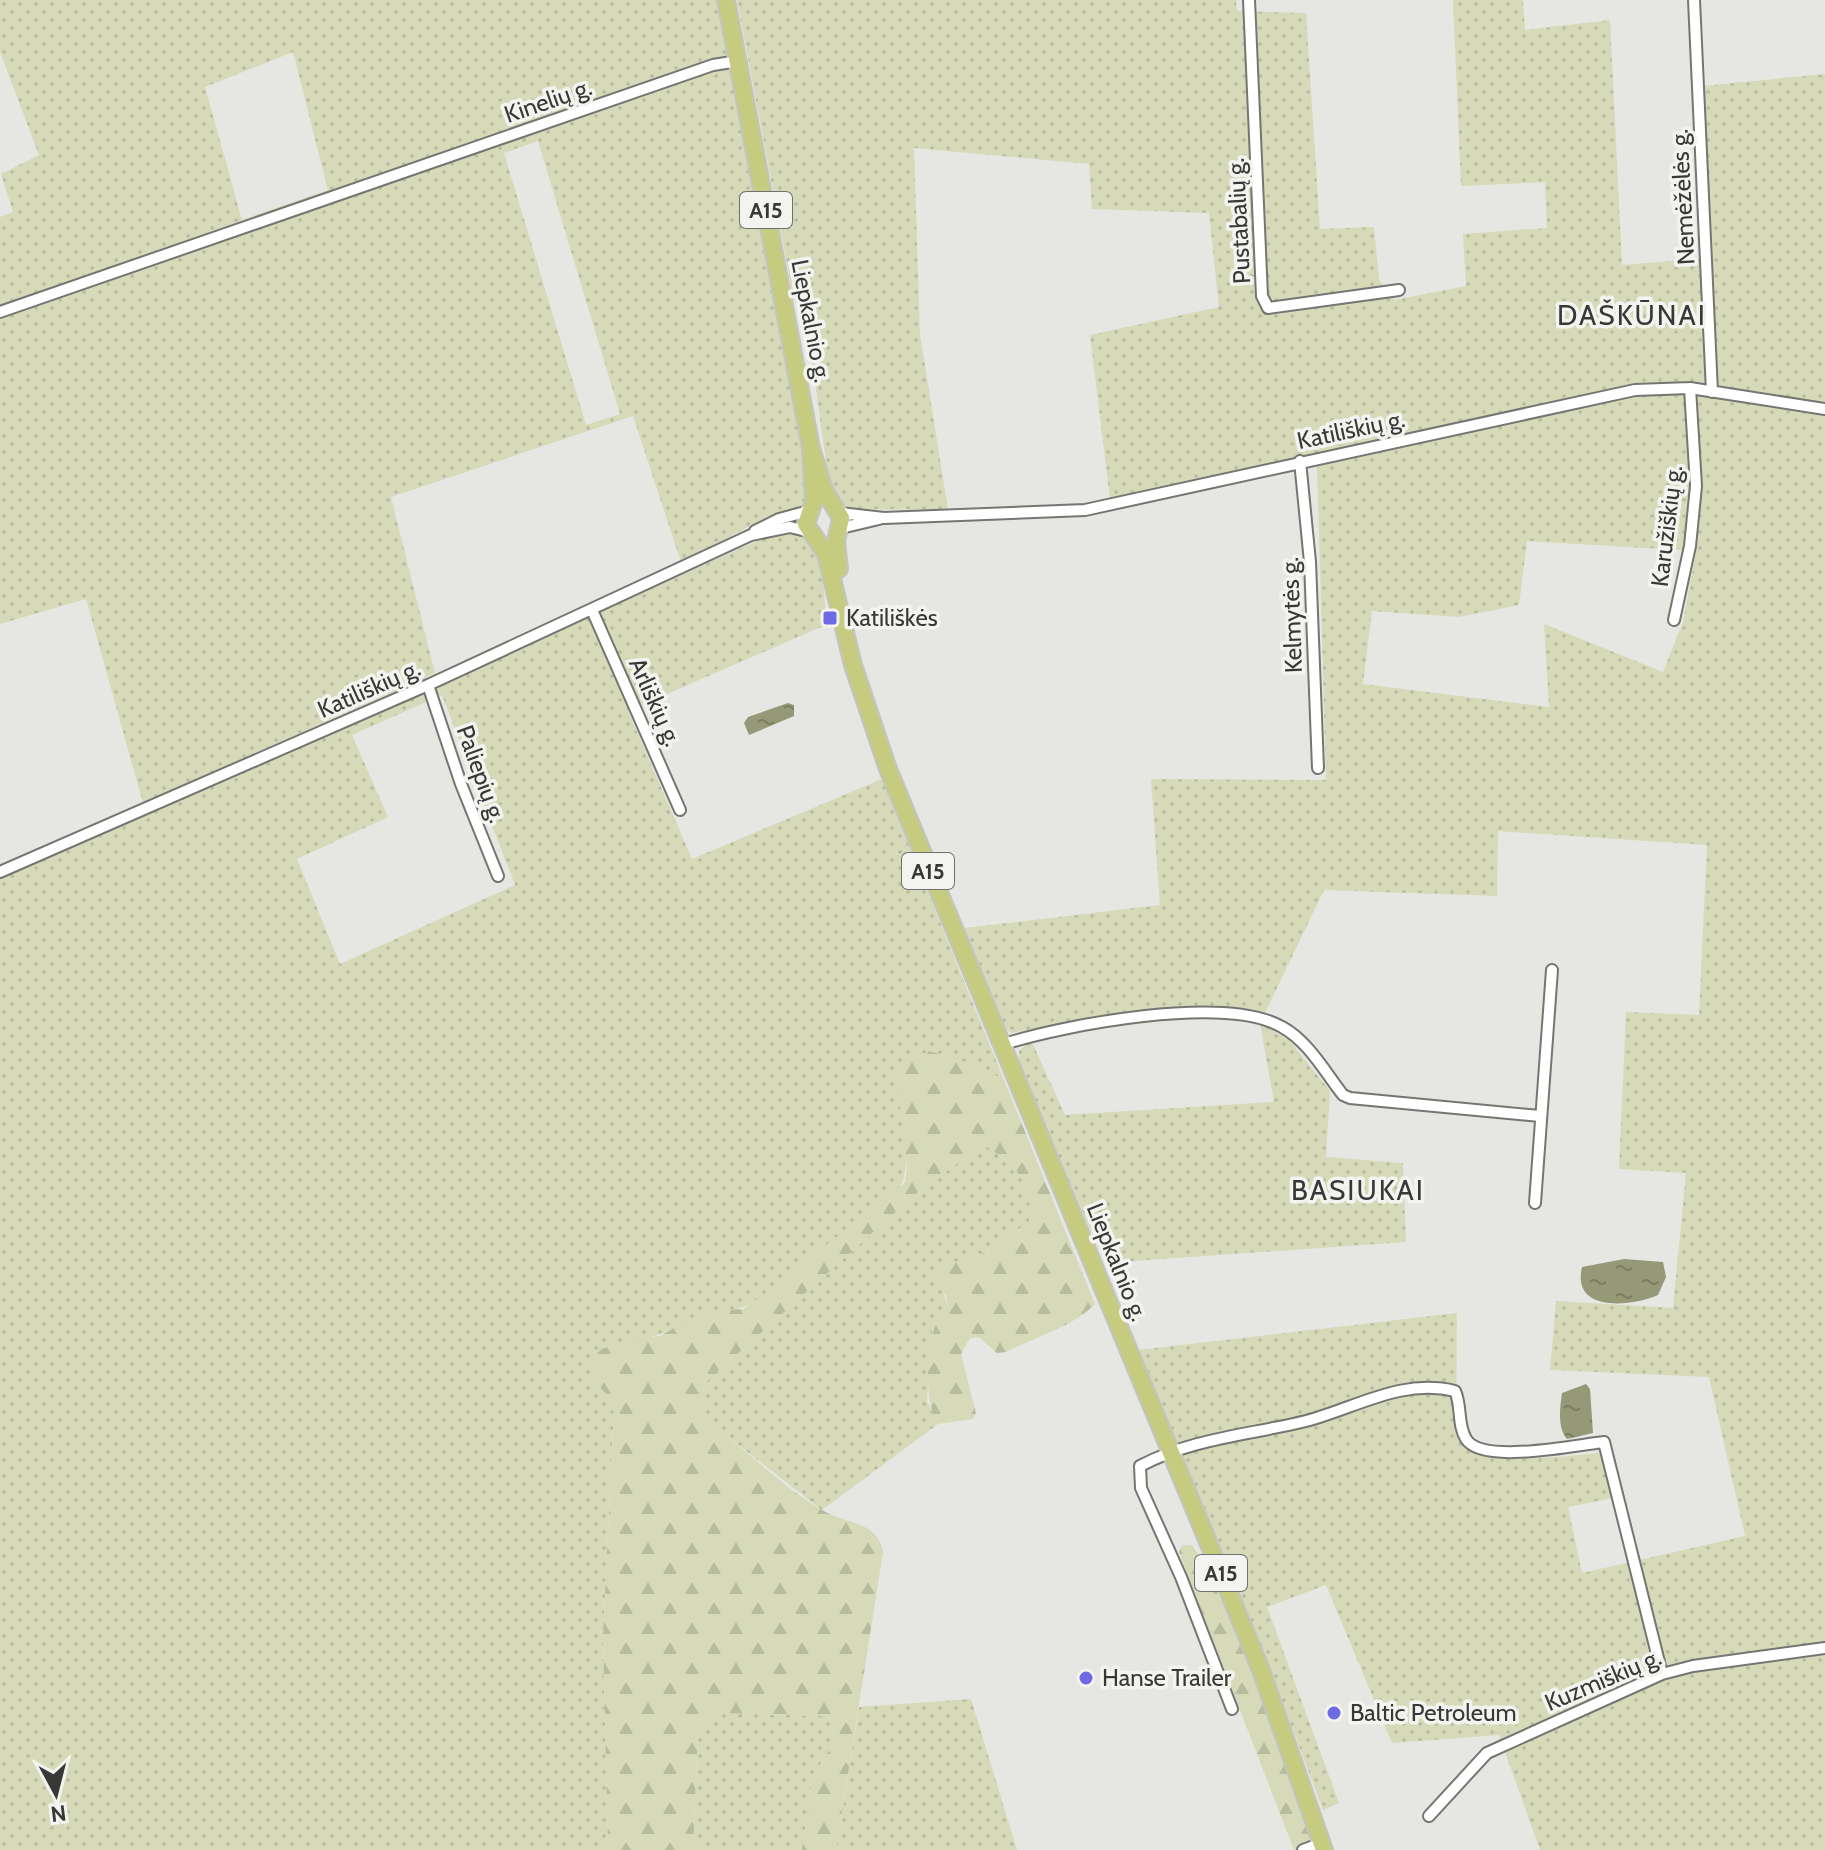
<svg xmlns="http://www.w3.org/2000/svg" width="1825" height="1850" font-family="Cabin,sans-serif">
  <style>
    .grass { fill: url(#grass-dots); fill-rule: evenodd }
    .forest { fill: url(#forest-firs) }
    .water { fill: url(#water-ripples) }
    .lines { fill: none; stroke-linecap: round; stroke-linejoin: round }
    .minor-casing { stroke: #757671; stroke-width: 14 }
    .trunk-casing { stroke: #c3c4c3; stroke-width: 20 }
    .minor { stroke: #fff; stroke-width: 10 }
    .trunk { stroke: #c6cc7f; stroke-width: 16 }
    .poi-dot { fill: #6f69e3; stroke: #f3f4ef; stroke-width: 3 }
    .labels { text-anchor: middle; stroke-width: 7; stroke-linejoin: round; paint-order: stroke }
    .shield { fill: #f3f4ef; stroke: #70716e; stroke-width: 2 }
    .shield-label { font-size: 22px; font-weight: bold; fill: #383937 }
    .street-label { font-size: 24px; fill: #383937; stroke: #f3f4ef }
    .poi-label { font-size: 24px; fill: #383937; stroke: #f3f4ef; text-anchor: start }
    .quarter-label { font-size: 28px; letter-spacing: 2px; fill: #383937; stroke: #f3f4ef }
  </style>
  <defs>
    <pattern id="grass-dots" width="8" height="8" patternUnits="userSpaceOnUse" patternTransform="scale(2)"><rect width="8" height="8" fill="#d6dab8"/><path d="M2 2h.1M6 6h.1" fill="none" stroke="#b8bc9f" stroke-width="1.8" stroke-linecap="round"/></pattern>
    <pattern id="forest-firs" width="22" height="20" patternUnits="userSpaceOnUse" patternTransform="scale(2)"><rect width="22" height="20" fill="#d6dab8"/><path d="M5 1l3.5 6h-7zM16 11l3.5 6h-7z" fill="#b8bc9f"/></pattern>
    <pattern id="water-ripples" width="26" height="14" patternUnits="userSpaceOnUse" patternTransform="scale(2)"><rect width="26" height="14" fill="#959977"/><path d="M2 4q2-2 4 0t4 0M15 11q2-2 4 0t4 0" fill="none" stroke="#7b7e62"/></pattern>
  </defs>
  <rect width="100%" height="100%" fill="#e6e7e2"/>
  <path class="grass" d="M0,0H717L806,472L809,494L806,505L773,514L681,562L633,416L391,497L435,673L143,803L86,599L0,624V217L13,212L1,174L39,155L0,52ZM293,52L328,190L242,220L205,87ZM538,141L620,414L586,425L504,153Z
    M737,0H1236L1237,11L1306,13L1320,229L1374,227L1379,280L1394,300L1466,286L1463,234L1547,228L1545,182L1461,186L1453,0H1523L1525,30L1610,20L1622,265L1709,258L1703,86L1825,74V403L1688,383H1646L1110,499L1090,335L1219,307L1209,213L1092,209L1089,164L914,148L920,334L948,510L847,509L830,492L809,337L793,296Z
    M1651,392H1679L1825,414V1850H1540L1499,1735L1392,1743L1326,1585L1267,1607L1339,1803L1323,1810L1259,1640L1138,1350L1457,1313L1456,1435C1475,1471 1566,1455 1602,1453L1613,1498L1568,1507L1582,1573L1745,1536L1709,1377L1550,1370L1556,1301L1673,1308L1686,1173L1619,1169L1626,1012L1699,1015L1707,845L1498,831L1497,896L1324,890L1265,1013L1177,1010L1079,1021L1011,1033L1001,1025L964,928L1160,905L1151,779L1326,780L1317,462ZM1527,541L1696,551L1683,622L1663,672L1544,624L1549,707L1363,684L1372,611L1459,617L1519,605Z
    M787,531C832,541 820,589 828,624L628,711L692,859L882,779L1004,1080L976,1065L896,1072C900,1102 916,1166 898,1190L751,1304L648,1338L591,1378L610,1398L614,1407L603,1637L608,1850H0V877L268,762L768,536ZM442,695L515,885L340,964L297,859L388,817L352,735Z
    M1260,1023L1290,1041L1330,1091L1326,1157L1403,1163L1406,1242L1105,1263L1019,1066V1051L1031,1040L1065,1115L1274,1102Z
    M984,1144C1014,1167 1035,1179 1029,1222L984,1253L936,1268L948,1308L932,1331L927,1401L938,1424L822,1510L710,1423L702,1408L704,1384L919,1191Z
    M971,1699L1017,1850H836L859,1707Z
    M724,1713L825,1716L834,1729L833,1744L813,1776L802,1850H693L698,1732C704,1719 711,1716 724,1713Z"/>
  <path class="forest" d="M929,1051L976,1065L1004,1080L1095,1304C1073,1327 1035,1337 1006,1352L997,1353L979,1337L970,1338L961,1354L976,1413L973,1419L938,1424C925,1406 925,1350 934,1329C937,1322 943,1314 948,1308L946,1295L937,1285L936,1268L984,1253L1029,1222C1034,1180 1014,1166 984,1144L919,1191L704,1384L702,1408L710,1423C747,1451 783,1487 822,1510C846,1524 878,1521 883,1552L836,1850H802L813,1776L833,1744L834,1729L825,1716L724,1713C711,1716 704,1719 698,1732L693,1850H608L603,1637L614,1408L610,1398L591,1378L593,1357L602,1349L630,1339L660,1336L704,1311L743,1309L898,1190L905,1182L907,1166L896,1072L902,1064Z
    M1188,1545L1193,1546C1247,1640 1278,1748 1314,1850H1294L1179,1552L1181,1546Z"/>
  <path class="water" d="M788,703L794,705V716L749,735L744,723L748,717Z
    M1624,1259L1663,1262L1666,1277L1658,1295C1633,1306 1571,1314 1582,1267Z
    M1586,1384L1590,1389L1593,1433L1567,1439C1557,1427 1560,1408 1562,1393Z"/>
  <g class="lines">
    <g class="minor-casing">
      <path id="minor" d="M1249,0L1262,296L1268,308L1399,290
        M1694,0L1712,392
        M0,312L713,65L738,61
        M1300,461L1310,562L1318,768
        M840,513L884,518L1085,510L1635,390L1690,388L1825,409
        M841,528L879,519
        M755,531L779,519L809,511
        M592,610L680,810
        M1674,620L1690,546L1696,486L1690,388
        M428,685L461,784L498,876
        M0,872L428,685L751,535L790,527L810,532
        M1001,1045C1063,1025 1225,994 1282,1027C1308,1041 1325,1072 1343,1095L1350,1098L1540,1116
        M1535,1203L1552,970
        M1232,1709L1181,1577L1141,1488L1140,1466C1193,1438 1249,1435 1306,1421C1356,1408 1401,1378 1455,1391C1462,1406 1457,1424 1466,1439C1482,1465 1575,1445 1604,1442L1662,1674
        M1429,1816L1487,1753L1662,1674L1693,1666L1825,1648
        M1303,1850L1322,1843"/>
    </g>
    <g class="trunk-casing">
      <path id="trunk" d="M726,0L811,448L824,490L841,518L836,541L839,569
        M811,448L814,501L806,524L826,554L853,665L888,769L1261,1670L1324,1850"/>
    </g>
    <use href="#minor" class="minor"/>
    <use href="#trunk" class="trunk"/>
  </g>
  <g class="poi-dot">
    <rect x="822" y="610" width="16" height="16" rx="4"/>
    <circle cx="1086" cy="1678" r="8"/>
    <circle cx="1334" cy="1713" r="8"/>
  </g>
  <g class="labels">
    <g class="shield">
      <rect x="740" y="192" width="52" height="36" rx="6"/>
      <rect x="902" y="853" width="52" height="36" rx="6"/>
      <rect x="1195" y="1555" width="52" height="36" rx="6"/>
    </g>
    <g class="shield-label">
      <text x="766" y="218">A15</text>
      <text x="928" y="879">A15</text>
      <text x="1221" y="1581">A15</text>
    </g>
    <g class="street-label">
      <text transform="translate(548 101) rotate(-19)" y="8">Kinelių g.</text>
      <text transform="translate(1683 197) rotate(-93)" y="8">Nemėžėlės g.</text>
      <text transform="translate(1239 221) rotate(-93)" y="8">Pustabalių g.</text>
      <text transform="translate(811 321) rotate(79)" y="8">Liepkalnio g.</text>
      <text transform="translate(1351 430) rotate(-12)" y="8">Katiliškių g.</text>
      <text transform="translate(1667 526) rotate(-83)" y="8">Karužiškių g.</text>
      <text transform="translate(1292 615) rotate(-92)" y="8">Kelmytės g.</text>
      <text transform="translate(369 689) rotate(-24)" y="8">Katiliškių g.</text>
      <text transform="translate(655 702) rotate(66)" y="8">Arliškių g.</text>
      <text transform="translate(481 774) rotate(70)" y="8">Paliepių g.</text>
      <text transform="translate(1117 1262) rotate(68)" y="8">Liepkalnio g.</text>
      <text transform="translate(1603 1680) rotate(-23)" y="8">Kuzmiškių g.</text>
    </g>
    <g class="poi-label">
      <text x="846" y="626">Katiliškės</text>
      <text x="1102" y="1686">Hanse Trailer</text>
      <text x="1350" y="1721">Baltic Petroleum</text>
    </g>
    <g class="quarter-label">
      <text x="1632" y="325">DAŠKŪNAI</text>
      <text x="1358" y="1200">BASIUKAI</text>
    </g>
  </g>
  <g transform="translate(56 1794) rotate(173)" stroke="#f3f4ef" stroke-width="6" paint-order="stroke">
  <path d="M0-6L14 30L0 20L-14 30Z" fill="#383937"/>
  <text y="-12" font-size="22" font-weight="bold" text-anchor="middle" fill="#383937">N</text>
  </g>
</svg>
